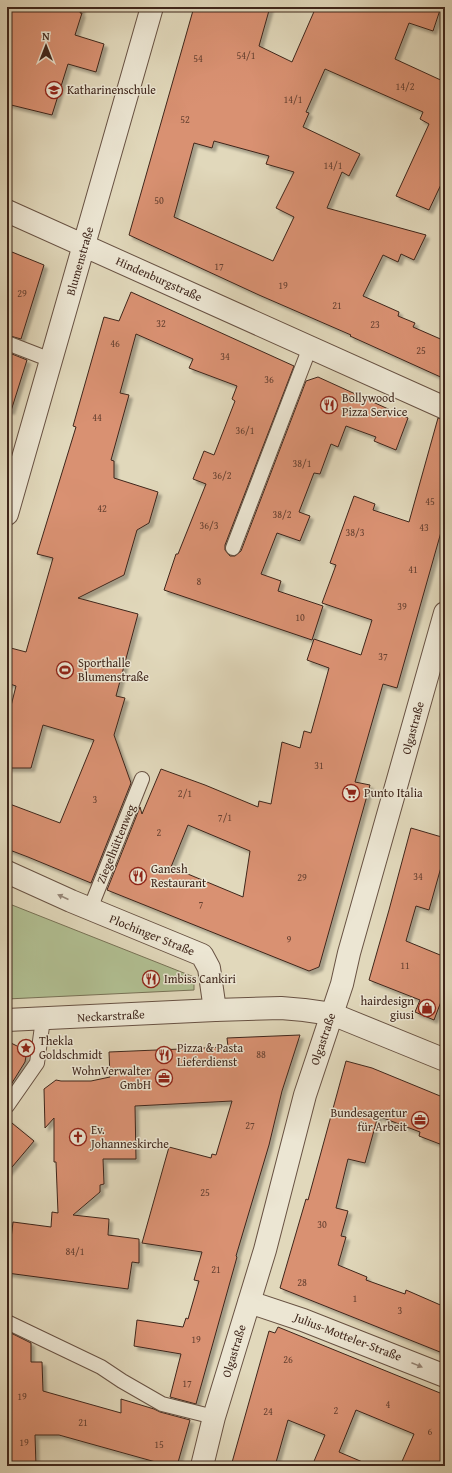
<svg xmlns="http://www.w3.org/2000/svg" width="452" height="1473" font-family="'Gentium Book Plus',serif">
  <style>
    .green { fill: #b1bf92; stroke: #787256 }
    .building { fill: #d99172; stroke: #3f261b; fill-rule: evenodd; filter: url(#shadow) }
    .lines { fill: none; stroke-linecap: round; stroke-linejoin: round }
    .service-casing { stroke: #685243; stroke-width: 16 }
    .minor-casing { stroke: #685243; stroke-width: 24 }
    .tertiary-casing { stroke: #685243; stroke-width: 24 }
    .service { stroke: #ece6d3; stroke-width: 14 }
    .minor { stroke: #ece6d3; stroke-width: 22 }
    .tertiary { stroke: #ece6d3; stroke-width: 22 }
    .oneway { fill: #968677 }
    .labels { text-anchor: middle; stroke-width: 3; stroke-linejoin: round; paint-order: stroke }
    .number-label { font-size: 10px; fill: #664131 }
    .poi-label { font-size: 12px; fill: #3f261b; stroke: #ece6d3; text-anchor: start }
    .street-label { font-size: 12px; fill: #3f261b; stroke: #ece6d3 }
  </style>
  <defs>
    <filter id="shadow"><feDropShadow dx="3.5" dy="3.5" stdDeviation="1" flood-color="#0004"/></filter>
  </defs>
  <rect width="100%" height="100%" fill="#e1d8bb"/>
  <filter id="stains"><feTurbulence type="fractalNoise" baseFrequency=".005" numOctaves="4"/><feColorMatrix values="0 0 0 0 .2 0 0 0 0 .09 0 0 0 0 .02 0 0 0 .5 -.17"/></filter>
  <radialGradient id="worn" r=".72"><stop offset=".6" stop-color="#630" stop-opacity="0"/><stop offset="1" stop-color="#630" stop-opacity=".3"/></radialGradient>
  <path class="green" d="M7,903L194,977V990L7,999Z"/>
  <path class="building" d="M7,7H82L80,13H82L75,35L104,44L96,72L68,64L52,115L7,104Z
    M194,7H270L259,46L292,62L316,7H441L433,31L409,23L395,59L445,82V176L429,210L396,196L429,124L420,119L423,112L325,69L306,112L309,113L303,127L360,154L349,176L342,172L327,208L426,235L414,260L401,254L398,262L383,255L363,296L399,312L398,316L415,323L413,327L445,341V379L350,336L351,335L259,295L129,235ZM214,141L269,156L266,164L294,172L276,208L294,217L273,261L174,217L194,143L212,148Z
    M7,250L44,265L21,339L7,335Z
    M131,292L294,366L225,545V550L230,556H235L241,551L306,381L318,377L408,418L396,450L374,441L376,437L346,426L338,447L331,444L320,474L314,473L299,512L310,516L300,541L277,533L261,574L281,581L278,591L323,606L312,640L164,590L176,554H178L206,484L193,479L204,451L214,455L235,401L232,399L237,386L189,368L193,359L136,334L120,393L129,395L111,460L114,461V478L158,492L149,523L137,530L124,575L78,598L138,614L116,696L125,698L114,735L131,783L91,883L28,857L7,849V803L60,823L94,740L43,725L31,768H7V722L16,686L7,683V647L26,652L53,558L37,554L76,427L73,426L104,317L119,321Z
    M7,352L27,360L11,411L7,410Z
    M438,418L445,420V518L397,688L383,684L355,782L370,785L319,967L309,971L107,890L140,807L142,814L161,769L205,785L258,807L259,801L271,804L282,742L300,748L304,731L311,733L329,668L307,660L314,639L361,655L372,620L322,603L336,565L330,563L354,496L375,504L373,510L409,522ZM188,825L250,851L243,897L171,867Z
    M411,828L445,838V853L429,910L416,906L406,941L445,957V991L434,1020L415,1012L420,1000L369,980L389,910Z
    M300,1035L282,1091L269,1145L236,1256L237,1257L196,1404L170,1397L181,1354L134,1346L137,1320L183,1327L186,1318L188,1319L199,1281L194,1280L202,1252L142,1243L169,1147L211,1158L212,1154L216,1155L232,1101L135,1106L136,1159H103L104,1184L100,1185V1192L73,1215L109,1219L108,1235L139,1239V1263L132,1262L128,1289L7,1273L13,1222L51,1227L52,1212L58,1213L56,1162H54V1118L45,1128L44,1089L56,1080L61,1081H91L110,1077L109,1052L228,1047L227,1038Z
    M7,1041L23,1049L26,1056L25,1062L7,1091Z
    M346,1061L372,1068L445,1098V1146L419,1136L420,1132L378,1116L365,1163L348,1159L336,1208L348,1211L341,1236L346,1237L338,1265L367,1277L366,1280L405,1294L406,1290L445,1307V1354L280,1288L306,1199L308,1200Z
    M7,1119L34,1141L7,1173Z
    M278,1327L445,1395V1466H400L414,1434L356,1410L339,1452L372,1466H312L325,1435L288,1420L275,1466H231L269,1331L275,1333Z
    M7,1331L31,1343V1362H42L43,1391L121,1413V1399L154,1409L160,1412L190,1420L177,1466H170L59,1435H35L36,1466H7Z"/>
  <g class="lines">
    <g class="service-casing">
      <path id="service" d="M7,343L51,360
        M233,548L310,347
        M90,909L142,779
        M7,1106L37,1063L43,1019
        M7,1322L101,1367L122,1381L162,1404L214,1417"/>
    </g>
    <g class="minor-casing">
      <path id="minor" d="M7,211L445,408
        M7,514L152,7
        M7,872L71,901L202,955L209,968L215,1010
        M249,1302L303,1320L445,1376
        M202,1466L214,1417L265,1250L305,1095L342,984L349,953L445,613"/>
    </g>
    <g class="tertiary-casing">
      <path id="tertiary" d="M7,1020L215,1010L281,1008L304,1010L332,1014L445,1060"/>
    </g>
    <use href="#service" class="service"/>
    <use href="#minor" class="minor"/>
    <use href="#tertiary" class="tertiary"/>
  </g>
  <defs><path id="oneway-solid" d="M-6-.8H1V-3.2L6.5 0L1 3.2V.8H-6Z"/></defs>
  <g class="oneway">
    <use href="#oneway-solid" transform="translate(63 897) rotate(-156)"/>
    <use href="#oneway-solid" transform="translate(417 1365) rotate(22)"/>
  </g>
  <defs>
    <g id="school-ring" transform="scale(0.9)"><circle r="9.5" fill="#ece6d3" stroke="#8f2418" stroke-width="1.5"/><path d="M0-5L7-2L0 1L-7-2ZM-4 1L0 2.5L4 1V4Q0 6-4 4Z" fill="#8f2418"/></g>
    <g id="restaurant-ring" transform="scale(0.9)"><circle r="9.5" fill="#ece6d3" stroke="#8f2418" stroke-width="1.5"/><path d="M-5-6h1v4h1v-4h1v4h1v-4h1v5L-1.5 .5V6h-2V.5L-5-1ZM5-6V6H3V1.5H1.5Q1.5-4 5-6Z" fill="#8f2418"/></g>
    <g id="stadium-ring" transform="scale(0.9)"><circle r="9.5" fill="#ece6d3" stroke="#8f2418" stroke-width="1.5"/><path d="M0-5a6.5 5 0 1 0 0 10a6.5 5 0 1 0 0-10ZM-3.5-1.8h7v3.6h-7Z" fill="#8f2418"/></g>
    <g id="supermarket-ring" transform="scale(0.9)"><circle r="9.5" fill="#ece6d3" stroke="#8f2418" stroke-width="1.5"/><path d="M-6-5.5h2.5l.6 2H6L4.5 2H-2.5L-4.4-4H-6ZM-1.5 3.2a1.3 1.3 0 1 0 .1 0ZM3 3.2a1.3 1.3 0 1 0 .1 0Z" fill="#8f2418"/></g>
    <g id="shop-ring" transform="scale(0.9)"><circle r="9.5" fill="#ece6d3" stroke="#8f2418" stroke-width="1.5"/><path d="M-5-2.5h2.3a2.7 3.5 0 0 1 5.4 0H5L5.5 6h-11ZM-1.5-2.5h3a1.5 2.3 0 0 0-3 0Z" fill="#8f2418"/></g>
    <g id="sight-ring" transform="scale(0.9)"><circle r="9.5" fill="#ece6d3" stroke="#8f2418" stroke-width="1.5"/><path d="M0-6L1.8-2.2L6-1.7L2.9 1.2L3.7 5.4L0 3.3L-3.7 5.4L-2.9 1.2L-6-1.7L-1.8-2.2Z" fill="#8f2418"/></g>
    <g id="office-ring" transform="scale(0.9)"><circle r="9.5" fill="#ece6d3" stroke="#8f2418" stroke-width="1.5"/><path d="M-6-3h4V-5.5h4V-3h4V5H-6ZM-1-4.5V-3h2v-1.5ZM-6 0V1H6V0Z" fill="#8f2418"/></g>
    <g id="church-ring" transform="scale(0.9)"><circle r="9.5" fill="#ece6d3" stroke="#8f2418" stroke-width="1.5"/><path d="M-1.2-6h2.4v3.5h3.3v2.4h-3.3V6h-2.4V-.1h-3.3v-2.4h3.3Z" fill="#8f2418"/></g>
  </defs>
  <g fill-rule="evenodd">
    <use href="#school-ring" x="54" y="90"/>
    <use href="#restaurant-ring" x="329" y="405"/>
    <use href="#stadium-ring" x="65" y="670"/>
    <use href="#supermarket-ring" x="351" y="793"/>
    <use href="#restaurant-ring" x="138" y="876"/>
    <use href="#restaurant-ring" x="151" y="979"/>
    <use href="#shop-ring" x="427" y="1008"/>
    <use href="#sight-ring" x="26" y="1048"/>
    <use href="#restaurant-ring" x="164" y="1055"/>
    <use href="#office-ring" x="164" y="1078"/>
    <use href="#office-ring" x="420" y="1120"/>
    <use href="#church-ring" x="78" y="1137"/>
  </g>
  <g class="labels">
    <g class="number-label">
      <text x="246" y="59">54/1</text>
      <text x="198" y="62">54</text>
      <text x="405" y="90">14/2</text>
      <text x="293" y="103">14/1</text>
      <text x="185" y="123">52</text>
      <text x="333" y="169">14/1</text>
      <text x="159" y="204">50</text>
      <text x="219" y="270">17</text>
      <text x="283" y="289">19</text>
      <text x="22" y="297">29</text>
      <text x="337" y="309">21</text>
      <text x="161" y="327">32</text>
      <text x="375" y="328">23</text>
      <text x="115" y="347">46</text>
      <text x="421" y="354">25</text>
      <text x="225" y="360">34</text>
      <text x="269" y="383">36</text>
      <text x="97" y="421">44</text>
      <text x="245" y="434">36/1</text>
      <text x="302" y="467">38/1</text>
      <text x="222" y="479">36/2</text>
      <text x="430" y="505">45</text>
      <text x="102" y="512">42</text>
      <text x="282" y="518">38/2</text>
      <text x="209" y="529">36/3</text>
      <text x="424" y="531">43</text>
      <text x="355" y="536">38/3</text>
      <text x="413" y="573">41</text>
      <text x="199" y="585">8</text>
      <text x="402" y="610">39</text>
      <text x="300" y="621">10</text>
      <text x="383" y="660">37</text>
      <text x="319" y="769">31</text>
      <text x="185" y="797">2/1</text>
      <text x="95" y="803">3</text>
      <text x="225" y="821">7/1</text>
      <text x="159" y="836">2</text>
      <text x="418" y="880">34</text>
      <text x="302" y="881">29</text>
      <text x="201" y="908">7</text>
      <text x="289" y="943">9</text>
      <text x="405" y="969">11</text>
      <text x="261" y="1058">88</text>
      <text x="250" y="1129">27</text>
      <text x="205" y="1196">25</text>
      <text x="322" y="1228">30</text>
      <text x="75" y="1255">84/1</text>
      <text x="216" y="1273">21</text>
      <text x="302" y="1286">28</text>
      <text x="355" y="1302">1</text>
      <text x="400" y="1314">3</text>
      <text x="196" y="1343">19</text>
      <text x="288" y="1363">26</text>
      <text x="187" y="1387">17</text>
      <text x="22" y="1400">19</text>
      <text x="388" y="1408">4</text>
      <text x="336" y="1414">2</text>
      <text x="268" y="1415">24</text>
      <text x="83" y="1426">21</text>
      <text x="430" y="1435">6</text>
      <text x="24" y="1446">19</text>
      <text x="159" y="1448">15</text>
    </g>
    <g class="poi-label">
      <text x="67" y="94">Katharinenschule</text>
      <text x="342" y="402">Bollywood<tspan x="342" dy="14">Pizza Service</tspan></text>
      <text x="78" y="667">Sporthalle<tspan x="78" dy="14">Blumenstraße</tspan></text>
      <text x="364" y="797">Punto Italia</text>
      <text x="151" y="873">Ganesh<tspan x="151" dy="14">Restaurant</tspan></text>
      <text x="164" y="983">Imbiss Cankiri</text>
      <text x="414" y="1005" text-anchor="end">hairdesign<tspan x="414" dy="14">giusi</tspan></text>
      <text x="39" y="1045">Thekla<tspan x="39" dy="14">Goldschmidt</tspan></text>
      <text x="177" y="1052">Pizza &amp; Pasta<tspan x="177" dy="14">Lieferdienst</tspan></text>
      <text x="151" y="1075" text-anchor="end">WohnVerwalter<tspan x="151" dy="14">GmbH</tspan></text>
      <text x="407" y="1117" text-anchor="end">Bundesagentur<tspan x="407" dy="14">für Arbeit</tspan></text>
      <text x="91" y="1134">Ev.<tspan x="91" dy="14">Johanneskirche</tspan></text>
    </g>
    <g class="street-label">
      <text transform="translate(80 261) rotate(-74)" y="4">Blumenstraße</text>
      <text transform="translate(159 279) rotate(24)" y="4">Hindenburgstraße</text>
      <text transform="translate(413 728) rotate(-75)" y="4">Olgastraße</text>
      <text transform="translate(116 844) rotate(-68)" y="4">Ziegelhüttenweg</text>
      <text transform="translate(152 935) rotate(22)" y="4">Plochinger Straße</text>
      <text transform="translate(111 1016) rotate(-3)" y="4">Neckarstraße</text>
      <text transform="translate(323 1039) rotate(-71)" y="4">Olgastraße</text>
      <text transform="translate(348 1337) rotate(21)" y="4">Julius-Motteler-Straße</text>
      <text transform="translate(234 1351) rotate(-73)" y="4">Olgastraße</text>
    </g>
  </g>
  <rect width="452" height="1473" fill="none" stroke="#e1d8bb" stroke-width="24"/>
  <rect x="8" y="8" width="436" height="1457" fill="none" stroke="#3f261b" stroke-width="2"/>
  <rect x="12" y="12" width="428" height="1449" fill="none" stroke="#3f261b"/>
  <g transform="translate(46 46)" stroke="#ece6d3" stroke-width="3" paint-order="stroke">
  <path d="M0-3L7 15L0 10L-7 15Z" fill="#3f261b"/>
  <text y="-6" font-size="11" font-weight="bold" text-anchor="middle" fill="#3f261b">N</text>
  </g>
  <rect width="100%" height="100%" filter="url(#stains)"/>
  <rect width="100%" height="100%" fill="url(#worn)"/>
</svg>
